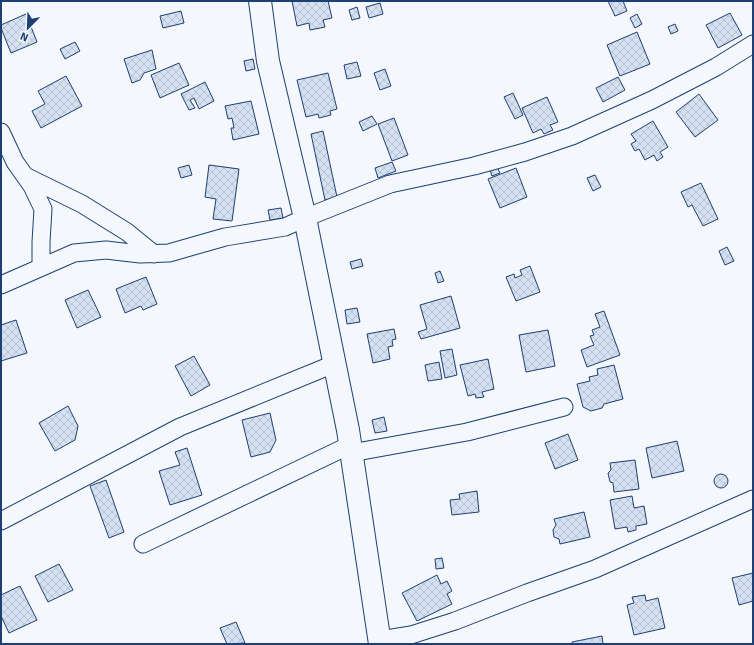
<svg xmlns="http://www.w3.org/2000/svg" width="754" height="645" font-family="Signika,sans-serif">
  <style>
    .building { fill: url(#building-cross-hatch); stroke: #1d3f73 }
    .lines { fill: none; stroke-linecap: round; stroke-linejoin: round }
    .minor-casing { stroke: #1d3f73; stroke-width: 19 }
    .highway-casing { stroke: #1d3f73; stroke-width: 24 }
    .minor { stroke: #f4f7fb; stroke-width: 17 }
    .highway { stroke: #f4f7fb; stroke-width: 22 }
  </style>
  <defs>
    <pattern id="building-cross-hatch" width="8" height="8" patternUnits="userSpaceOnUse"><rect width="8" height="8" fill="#d5e0f0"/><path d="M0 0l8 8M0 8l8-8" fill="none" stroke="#b6c1d1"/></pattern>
  </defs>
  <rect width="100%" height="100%" fill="#f4f7fb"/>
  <path class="building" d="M292,1H328L332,18L323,20L325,27L310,30L309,23L297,26Z
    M608,1H623L627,11L615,16Z
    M380,3L383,14L369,18L366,7Z
    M357,7L360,18L352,20L349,10Z
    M181,11L184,23L163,28L160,16Z
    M730,13L742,35L718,48L706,25Z
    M26,14L37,42L11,53L1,28V25Z
    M637,14L642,24L635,28L630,18Z
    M675,24L678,31L671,34L668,27Z
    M637,32L650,64L620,76L607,45Z
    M75,42L80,51L65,59L60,49Z
    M152,50L156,69L144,73L140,80L132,83L124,59Z
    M253,59L255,69L246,71L244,61Z
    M357,62L361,76L347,79L344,65Z
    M179,63L189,85L160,98L151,75Z
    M385,69L391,86L380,90L374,73Z
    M328,73L337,109L330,111L331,115L319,118L318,114L306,117L297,80Z
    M66,76L82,106L41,128L32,111L45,104L38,91Z
    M618,77L625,90L603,102L596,88Z
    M205,82L214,101L199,109L194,98L190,100L195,108L189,110L181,94Z
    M513,93L523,115L515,119L504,97Z
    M699,94L718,120L695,137L676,112Z
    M547,97L558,122L550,125L553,130L544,134L541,129L533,133L522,108Z
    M251,101L259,134L233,140L231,128H234L232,118L228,119L225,106Z
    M372,116L377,124L363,131L359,122Z
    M394,118L408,155L392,161L378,124Z
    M653,121L668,147L660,152L663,157L657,161L654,155L645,160L639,149L635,151L631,144L636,141L631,134Z
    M323,131L337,197L325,200L311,134Z
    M392,162L396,171L378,178L375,168Z
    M189,165L192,175L181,178L178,168Z
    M209,165L239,169L232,221L213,219L216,199L205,197Z
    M497,167L500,173L492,176L490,170Z
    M516,168L527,197L500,208L488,179Z
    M595,175L601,187L593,191L587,178Z
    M701,183L718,219L703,226L692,205L688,207L681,192Z
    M281,208L283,218L270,220L268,210Z
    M727,247L734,261L725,265L719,251Z
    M361,259L363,266L352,269L350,262Z
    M530,266L540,292L516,301L506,277L514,274L515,278L522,275L520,270Z
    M440,271L444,281L438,283L435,273Z
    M146,277L157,304L143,310L141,306L125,313L116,289Z
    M88,290L101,317L77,328L65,300Z
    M451,296L460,328L421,339L418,332L427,329L420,305Z
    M357,308L360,322L347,324L345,310Z
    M604,311L620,355L587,367L581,350L594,345L590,336L594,335L592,330L600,327L595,314Z
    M16,320L27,353L1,361V325Z
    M394,329L396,339L392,340L393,346L388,347L390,359L373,363L367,334Z
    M548,330L555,366L526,372L519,335Z
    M452,349L457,375L445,378L440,351Z
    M194,356L210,385L191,396L175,366Z
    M488,359L494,389L482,392L484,397L476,398L475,394L468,396L460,365Z
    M439,362L442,379L428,381L425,365Z
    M614,365L623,399L604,404L602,408L591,411L583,407L577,384L590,381L589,377L598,375L597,369Z
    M68,406L78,426L75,440L55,451L39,423Z
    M270,413L276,440L270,452L251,457L242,420Z
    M384,417L387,431L375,433L372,420Z
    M568,434L578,460L555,469L545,443Z
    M677,441L684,471L652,478L646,448Z
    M187,448L202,495L170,505L159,471L180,465L175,452Z
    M635,460L639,489L614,492L613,483L610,482L608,473L611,470L610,463Z
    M714 481a7 7 0 1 1 14 0a7 7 0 1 1-14 0Z
    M106,480L124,532L109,538L90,486Z
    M477,491L479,512L452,515L450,500L460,499L459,494Z
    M632,496L634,508L644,506L647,524L636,526V530L628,532L627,527L615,529L610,500Z
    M584,512L590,537L560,544L559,539L554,537L553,530L556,525L554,519Z
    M442,558L444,568L436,569L435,559Z
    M59,564L73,590L48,602L35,576Z
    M753,573V601L739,605L732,578Z
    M437,575L441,584L447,581L452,591L447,594L452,604L417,621L402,593Z
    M20,586L37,620L9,633L1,616V595Z
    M645,595L646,601L658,598L665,628L634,635L627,605L634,603L632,597Z
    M236,622L245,643L227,644L220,628Z
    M602,636L603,644H572V642Z"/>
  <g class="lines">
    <g class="minor-casing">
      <path id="minor" d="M1,132L15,162L32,186L43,209L41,242V267
        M25,176L82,204L127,232L154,254
        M1,285L74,253L106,250L140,254L169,253L225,237L285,227L305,218L390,184L474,166L525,152L572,136L652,100L716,67L753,44
        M351,453L467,432L564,407
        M1,521L180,427L334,364
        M143,544L350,445
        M380,640L411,635L455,621L527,593L595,569L753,499"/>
    </g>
    <g class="highway-casing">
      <path id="highway" d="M260,1L268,61L305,218L348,430L380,644"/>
    </g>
    <use href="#minor" class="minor"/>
    <use href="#highway" class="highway"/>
  </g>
  <rect width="754" height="645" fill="none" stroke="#1d3f73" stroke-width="4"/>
  <g transform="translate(28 28) rotate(203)" stroke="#f4f7fb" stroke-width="3" paint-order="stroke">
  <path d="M0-3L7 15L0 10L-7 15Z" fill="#1d3f73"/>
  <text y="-6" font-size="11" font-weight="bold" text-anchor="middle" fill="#1d3f73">N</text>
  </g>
</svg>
